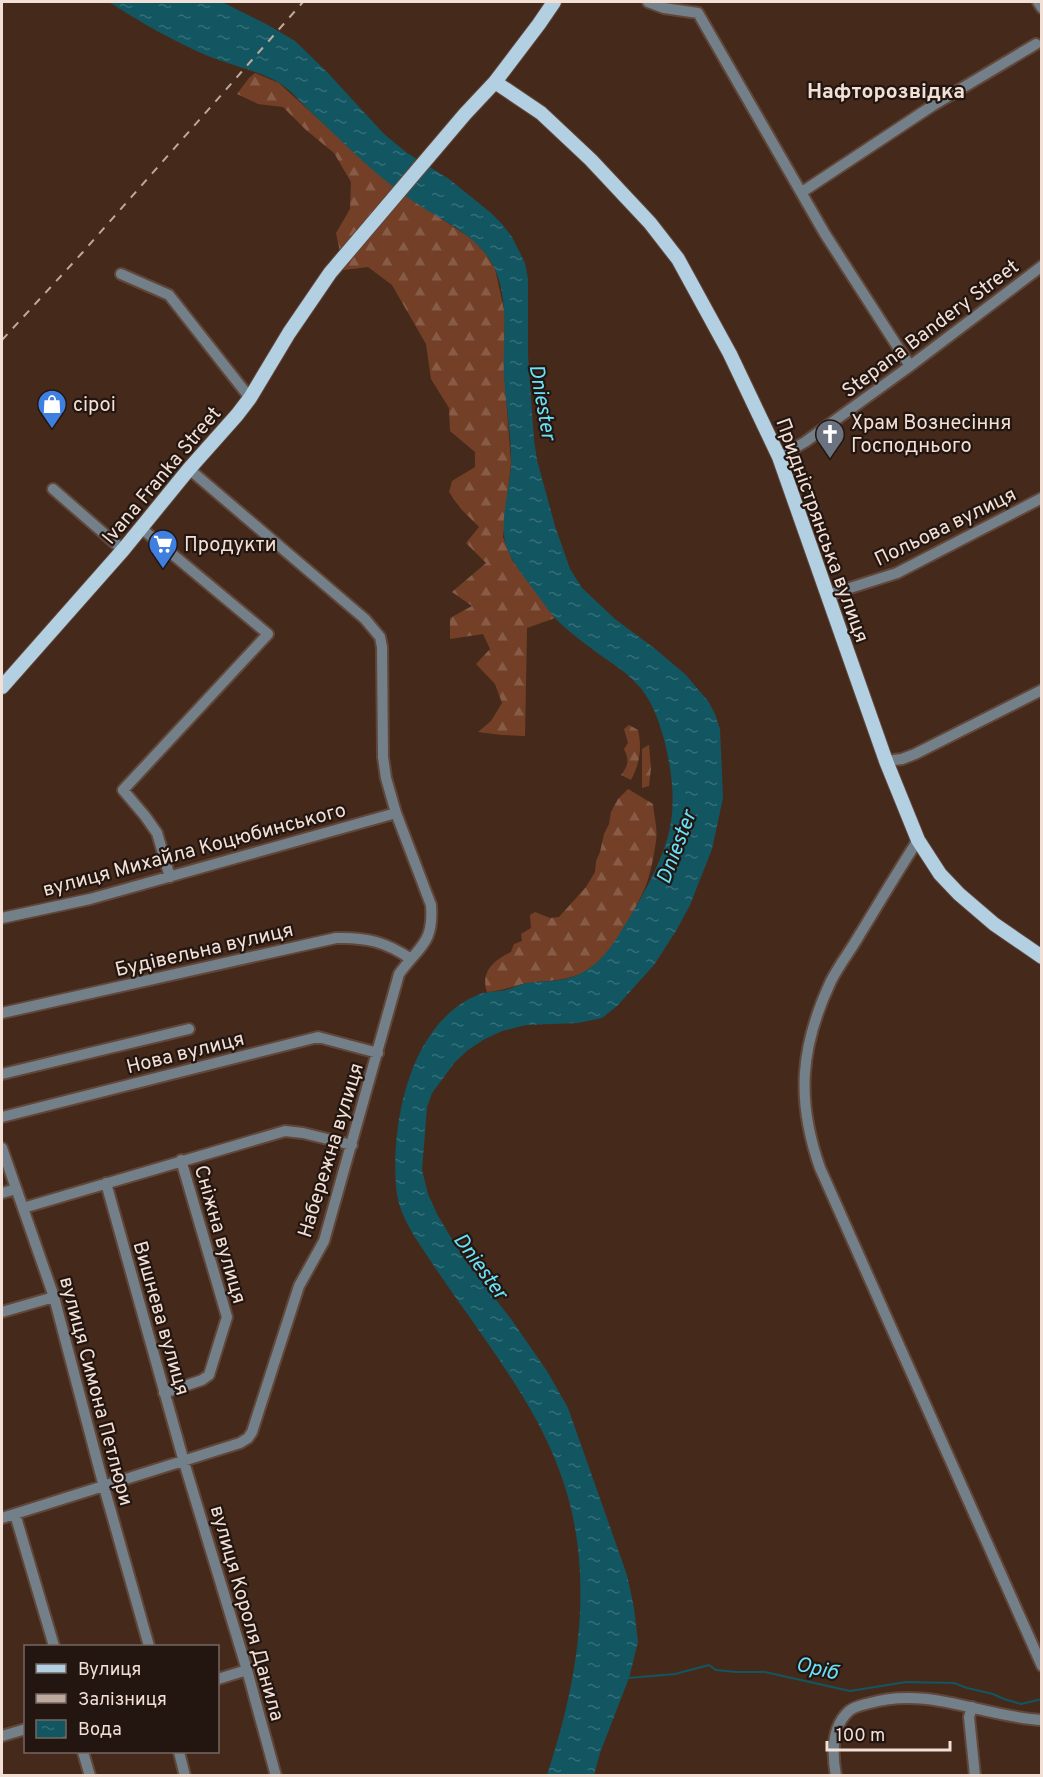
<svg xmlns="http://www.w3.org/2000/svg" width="1043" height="1777" font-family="Overpass,sans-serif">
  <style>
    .forest { fill: url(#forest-firs) }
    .water { fill: url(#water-ripples) }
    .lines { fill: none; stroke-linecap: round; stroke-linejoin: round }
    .stream { stroke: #125662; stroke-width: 2 }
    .minor-casing { stroke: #61473a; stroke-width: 14 }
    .major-casing { stroke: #61473a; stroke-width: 16 }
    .minor { stroke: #738089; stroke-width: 10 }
    .major { stroke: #b3cfe2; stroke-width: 14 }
    .rail { stroke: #bea99f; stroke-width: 2; stroke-dasharray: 8 8; stroke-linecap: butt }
    .labels { text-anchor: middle; stroke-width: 4.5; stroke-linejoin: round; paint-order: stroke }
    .street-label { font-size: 20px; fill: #f2e0d7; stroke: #231610 }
    .poi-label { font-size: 20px; fill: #f2e0d7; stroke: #231610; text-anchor: start }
    .neighbourhood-label { font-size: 21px; font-weight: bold; fill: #f2e0d7; stroke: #231610 }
    .water-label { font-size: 21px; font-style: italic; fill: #68e2fa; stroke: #231610 }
  </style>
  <defs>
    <pattern id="forest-firs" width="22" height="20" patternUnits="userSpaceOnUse" patternTransform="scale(1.5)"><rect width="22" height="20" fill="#734027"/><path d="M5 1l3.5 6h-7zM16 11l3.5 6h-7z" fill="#875b46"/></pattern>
    <pattern id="water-ripples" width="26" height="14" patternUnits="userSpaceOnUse" patternTransform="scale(1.5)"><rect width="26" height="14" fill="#125662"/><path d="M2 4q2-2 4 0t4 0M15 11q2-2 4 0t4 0" fill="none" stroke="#356e78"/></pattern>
  </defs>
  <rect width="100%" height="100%" fill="#452a1c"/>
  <path class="forest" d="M255,73L279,83L375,171L405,195L472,239L486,254L495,269L505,314L504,371L511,463L503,537L512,560L555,618L527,628L525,736L502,735L478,732L491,721L502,703L495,684L476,664L490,649L483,634L450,639V618L472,606L452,592L486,563L466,543L479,527L461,509L449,492L452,481L475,467V452L450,431L449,408L431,379L426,344L392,285L368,267L344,270L336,233L350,209L351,182L334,153L306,130L283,107L258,104L237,94L249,78Z
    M629,725L638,730C642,748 640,763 631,780L621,775C629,765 629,759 624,749L628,743L624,729Z
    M649,745L651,768L649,786L642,788V749Z
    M628,789L653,804C654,816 658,830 656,841C654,855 650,877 644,890C632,915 610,958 586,971C567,982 547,980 527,983C513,986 501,991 487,992C480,972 494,960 511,952L514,944L522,941L521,934L531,928L530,915L535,912L550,918L559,917L586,887L595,872L596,861L600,852L604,834L609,824L611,812L618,799Z"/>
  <path class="water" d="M109,2H222L268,25L295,41L327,72L384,134L407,153L449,179L491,213L502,224L512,237L525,263L528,279V356L534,440L537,460L555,526L570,569L582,588L615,619L654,648L685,674L708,701L715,714L720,729L723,798L712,849L690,905L676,931L654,965L617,1006L602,1018L578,1023L526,1025L502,1031L483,1040L468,1050L455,1062L432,1093L427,1107L422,1170L428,1194L437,1214L462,1256L511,1319L547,1371L568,1408L627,1575L634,1608L638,1642L629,1678L600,1753L594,1775H547C580,1677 597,1566 558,1467C537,1411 500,1361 466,1312C455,1297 445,1282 434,1266C418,1241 398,1217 396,1186C391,1120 411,1018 483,993C487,992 501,991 505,990C523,985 509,987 527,983C538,981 549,982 560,980C588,976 606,956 620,933C638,904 661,866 669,832C676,803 672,772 665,743C659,721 652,699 636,683C623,669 606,660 591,648C580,640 567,630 557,620C549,612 543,602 536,593C523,575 506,557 504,535C502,513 509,489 511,467C512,439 506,406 504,378C502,338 512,292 488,257C469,230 433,216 407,197C373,173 344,143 314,115C303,105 293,92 281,84C262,71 229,65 208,56C173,41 140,22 109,2Z"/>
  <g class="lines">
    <path class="stream" d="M628,1678L675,1674L709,1665L716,1670L736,1672H765L850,1691L906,1682L954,1683L967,1688L993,1694L1004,1699L1021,1704L1042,1699"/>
    <g class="minor-casing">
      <path id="minor" d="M648,2L664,8L698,13L825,234L910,366
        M1038,2L1042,8
        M802,192L932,106L1036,44
        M121,274L169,295L250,398
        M779,457L805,442L910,366L1042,266
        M53,489L123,550
        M141,528L268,634L123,790L145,816L157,833L170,877
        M828,595L897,573L1042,498
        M886,761L902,759L915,754L1042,690
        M918,840C898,871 879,903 860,934C851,950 839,965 831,981C800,1047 796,1100 820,1168L1042,1666
        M2,918L90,899L396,813
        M2,1013L336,938C366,937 386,942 411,959
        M2,1074L189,1029
        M2,1117L318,1037L378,1053
        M2,1148L54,1297L104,1487L149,1646
        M106,1183L184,1462L247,1670L276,1776
        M2,1193L16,1189
        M23,1208L285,1131L303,1133L352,1145
        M2,1312L54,1297
        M164,1393L202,1380L209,1375L227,1317L181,1160
        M15,1514L54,1646
        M2,1518L240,1443L248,1438L252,1432L299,1286L324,1241L399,974C419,946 434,944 431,905L396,813L386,778L383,757L382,647L380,637L365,619L189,469
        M218,1679L247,1670
        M972,1707L969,1717L975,1776
        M2,1736L26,1729
        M83,1752L90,1776
        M179,1752L185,1776
        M836,1776C832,1754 831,1727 849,1711C855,1706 863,1705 870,1703C929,1686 983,1717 1042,1720"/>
    </g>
    <g class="major-casing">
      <path id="major" d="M495,82L541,113L591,160L650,223L678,259L730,354L779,457L886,761L918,840L940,874L959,894L994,924L1042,957
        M2,687L123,550L189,469L237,415L250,398L289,333L330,273L465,114L495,82L539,24L554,2"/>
    </g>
    <use href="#minor" class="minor"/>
    <use href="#major" class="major"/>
    <path class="rail" d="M2,340L83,252L303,2"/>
  </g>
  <defs>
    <g id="shop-pin" transform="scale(1.5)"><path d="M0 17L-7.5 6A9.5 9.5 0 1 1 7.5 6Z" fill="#3f7fe0" stroke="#231610"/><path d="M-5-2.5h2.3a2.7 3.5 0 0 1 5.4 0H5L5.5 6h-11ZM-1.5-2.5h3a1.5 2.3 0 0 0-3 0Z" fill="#fff"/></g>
    <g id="church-pin" transform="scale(1.5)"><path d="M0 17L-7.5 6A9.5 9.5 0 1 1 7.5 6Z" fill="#6b7280" stroke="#231610"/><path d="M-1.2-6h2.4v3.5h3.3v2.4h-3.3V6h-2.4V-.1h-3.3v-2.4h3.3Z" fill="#fff"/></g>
    <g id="supermarket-pin" transform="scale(1.5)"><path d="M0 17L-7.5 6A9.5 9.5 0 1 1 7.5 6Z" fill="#3f7fe0" stroke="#231610"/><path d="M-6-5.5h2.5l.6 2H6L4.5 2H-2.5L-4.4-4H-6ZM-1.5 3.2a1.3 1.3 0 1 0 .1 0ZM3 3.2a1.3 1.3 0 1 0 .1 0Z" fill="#fff"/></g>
  </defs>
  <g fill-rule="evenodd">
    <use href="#shop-pin" x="52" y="404"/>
    <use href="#church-pin" x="830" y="434"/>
    <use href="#supermarket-pin" x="163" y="544"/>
  </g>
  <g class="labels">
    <g class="street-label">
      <text transform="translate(930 328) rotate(-37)" y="7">Stepana Bandery Street</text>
      <text transform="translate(161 475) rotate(-50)" y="7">Ivana Franka Street</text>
      <text transform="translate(945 526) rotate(-26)" y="7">Польова вулиця</text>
      <text transform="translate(823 530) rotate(70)" y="7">Придністрянська вулиця</text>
      <text transform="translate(194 849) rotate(-15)" y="7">вулиця Михайла Коцюбинського</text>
      <text transform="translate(204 949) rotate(-13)" y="7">Будівельна вулиця</text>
      <text transform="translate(185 1052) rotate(-14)" y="7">Нова вулиця</text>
      <text transform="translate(330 1150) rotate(-73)" y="7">Набережна вулиця</text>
      <text transform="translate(221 1234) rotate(74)" y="7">Сніжна вулиця</text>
      <text transform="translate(162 1318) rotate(74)" y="7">Вишнева вулиця</text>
      <text transform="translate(97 1391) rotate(75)" y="7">вулиця Симона Петлюри</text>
      <text transform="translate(248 1613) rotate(74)" y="7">вулиця Короля Данила</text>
    </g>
    <g class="poi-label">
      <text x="73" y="411">сіроі</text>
      <text x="851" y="429">Храм Вознесіння<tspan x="851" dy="23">Господнього</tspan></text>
      <text x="184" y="551">Продукти</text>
    </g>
    <g class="neighbourhood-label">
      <text x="886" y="98">Нафторозвідка</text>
    </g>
    <g class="water-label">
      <text transform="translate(543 402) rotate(80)" y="7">Dniester</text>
      <text transform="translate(676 847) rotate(-69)" y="7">Dniester</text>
      <text transform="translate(481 1266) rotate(54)" y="7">Dniester</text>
      <text transform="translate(817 1668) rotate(13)" y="7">Оріб</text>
    </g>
  </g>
  <rect width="1043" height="1777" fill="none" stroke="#f2e0d7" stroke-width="6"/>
  <rect x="24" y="1645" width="195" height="108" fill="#231610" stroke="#766760" stroke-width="1.5"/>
  <rect x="36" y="1664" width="30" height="9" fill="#b3cfe2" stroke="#766760" stroke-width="1.5"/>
  <text x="78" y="1675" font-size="18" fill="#f2e0d7">Вулиця</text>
  <rect x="36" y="1694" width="30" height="9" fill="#bea99f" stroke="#766760" stroke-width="1.5"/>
  <text x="78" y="1705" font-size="18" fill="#f2e0d7">Залізниця</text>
  <rect x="36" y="1720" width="30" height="18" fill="url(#water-ripples)" stroke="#766760" stroke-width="1.5"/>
  <text x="78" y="1735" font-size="18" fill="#f2e0d7">Вода</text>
  <path d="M827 1741v9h123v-9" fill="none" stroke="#f2e0d7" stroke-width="3"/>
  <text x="836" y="1741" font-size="18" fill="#f2e0d7" stroke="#231610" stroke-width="4.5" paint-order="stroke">100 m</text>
</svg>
